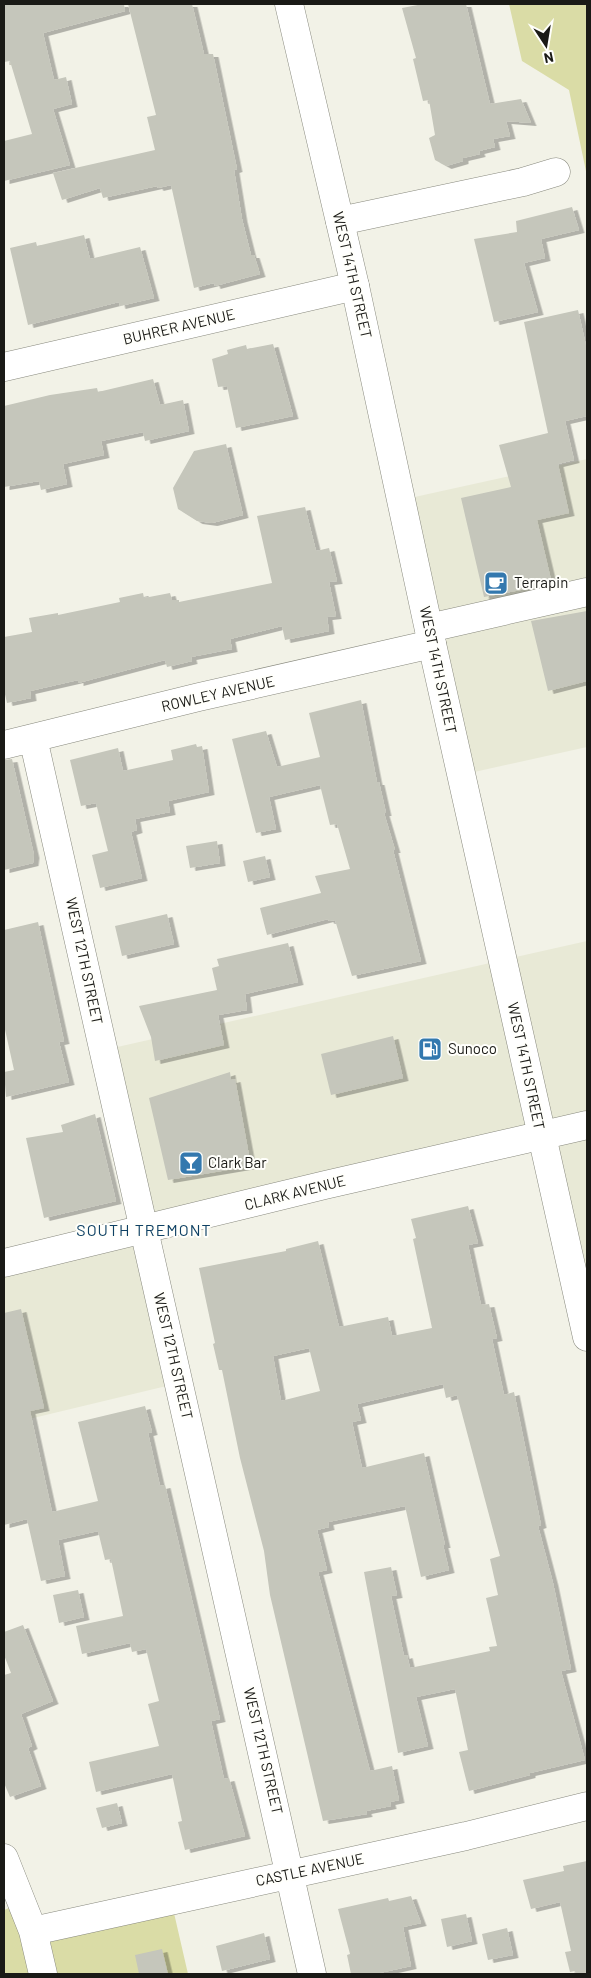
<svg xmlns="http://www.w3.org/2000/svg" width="591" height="1978" font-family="Barlow,sans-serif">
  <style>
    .built { fill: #e8e9d6 }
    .green { fill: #dadca6 }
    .building { fill: #c5c6bb; fill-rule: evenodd; filter: url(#shadow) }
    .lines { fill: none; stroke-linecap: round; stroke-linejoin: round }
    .street-casing { stroke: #88897e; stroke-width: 29 }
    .secondary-casing { stroke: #88897e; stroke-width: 29 }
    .street { stroke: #fff; stroke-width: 28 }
    .secondary { stroke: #fff; stroke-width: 28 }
    .labels { text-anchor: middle; stroke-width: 4; stroke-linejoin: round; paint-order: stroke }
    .street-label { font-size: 15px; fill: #1a1a16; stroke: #fffffb }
    .poi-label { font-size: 15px; fill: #1a1a16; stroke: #fffffb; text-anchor: start }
    .neighbourhood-label { font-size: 16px; letter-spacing: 1px; fill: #0e4064; stroke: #fffffb }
  </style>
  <defs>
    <filter id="shadow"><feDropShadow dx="5.5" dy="3" stdDeviation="0" flood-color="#0004"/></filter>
  </defs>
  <rect width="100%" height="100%" fill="#f2f2e7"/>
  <path class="built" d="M587,459V747L461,775L401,500Z
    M587,941V1318L542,1135L145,1229L179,1383L4,1425V1263L144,1229L104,1050Z"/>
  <path class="green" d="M509,4H587V176L569,90L522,61Z
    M171,1900L188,1974H4V1910L22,1903L33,1931Z"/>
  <path class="building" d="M4,4H124L125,11L43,33L54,80L66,77L72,104L53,109L70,165L4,181V141L32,134L10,61L4,62Z
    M128,4H192L204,54H213L237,169L234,170L242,219L251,255H254L260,274L215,286L214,283L194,288L171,185L158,188L157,186L103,198L100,188L62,200L53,173L155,150L147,117L156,115Z
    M423,4H466L490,104L521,99L531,123L506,121L510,136L493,139L495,147L479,151L480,154L463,158V161L446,166L435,160L429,138L435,135L429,100L423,101L413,59L416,58L402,8Z
    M572,207L579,230L541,239L545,258L524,263L538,312L494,322L474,239L517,232L516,221Z
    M84,235L90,259L140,247L154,298L120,306L119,302L28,325L10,248L36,242L37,246Z
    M578,310L587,350V416L565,421L574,460L558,464L569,513L537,520L552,584L484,597L461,498L511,487L499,445L548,433L524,322Z
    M273,344L293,416L236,428L227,386L218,387L212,359L228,354L227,350L246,345L247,349Z
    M153,379L160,405L183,400L189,431L145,441L143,432L101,441L104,455L63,464L67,484L41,490L39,481L4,487V406L50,395L97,388L98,392Z
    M226,444L243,515L212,523L197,521L178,509L173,488L194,451Z
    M305,507L316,551L329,548L337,581L329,582L336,616L327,617L329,631L285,640L282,626L230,639L232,649L191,657L192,661L167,667L165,660L78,683V680L30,691L31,698L7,703L4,690V637L32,632L29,618L58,613V615L120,602L119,598L143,593L144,598L170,593L172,600H179V602L272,583L257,516Z
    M587,611V681L548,691L531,621Z
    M361,700L377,782H379L386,813H384L395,850H393L421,961L352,976L335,920L329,921L328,919L267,935L260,908L321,893L315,876L350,869L337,824L330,825L320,785L269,797L276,829L256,833L232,739L266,731L277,767L320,757L309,713Z
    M196,744L197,747L202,746L209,792L168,801L170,812L135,819L137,830L131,832L142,878L100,888L92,855L108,851L96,803L81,806L70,760L118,748L123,771L173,760L171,750Z
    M12,759L34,855L33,863L4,870V760Z
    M217,841L220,863L190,868L186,846Z
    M265,856L270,877L248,882L243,861Z
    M167,914L174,944L122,956L115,926Z
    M38,922L64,1041L59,1042L69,1082L6,1097L4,1072L14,1070L4,1025V930Z
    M288,943L298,982L245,994L247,1010L218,1015L224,1045L155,1061L151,1037L139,1006L217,990L212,968L219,966L217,959Z
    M393,1036L403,1078L331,1095L321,1054Z
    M230,1072L231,1080L235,1079L251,1166L168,1180L149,1098Z
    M95,1114L116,1201L44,1218L26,1138L63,1132L61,1125Z
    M468,1206L478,1243L468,1245L481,1305L489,1304L497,1338L492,1339L504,1395L514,1392L541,1525L538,1526L553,1583L571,1669L561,1671L585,1760L530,1773V1775L469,1791L459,1752L468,1750L455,1689L416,1697L428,1746L398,1753L364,1572L391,1567L397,1595L391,1596L404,1656L407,1655L410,1668L490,1651L489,1647L497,1646L486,1598L498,1595L490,1559L500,1556L457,1395L446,1398L443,1384L357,1404L361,1420L352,1422L362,1468L424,1453L445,1545H443L449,1570L421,1577L405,1506L328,1522L329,1527L317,1530L327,1570L318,1572L370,1771L392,1766L399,1800L390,1802L391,1806L366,1811L367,1814L323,1821L270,1595L264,1551L240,1458L222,1370H219L213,1344L215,1343L199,1268L286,1251V1249L318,1241L339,1327L388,1317L392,1336L432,1328L413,1239L416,1238L411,1219ZM309,1348L320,1391L281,1401L273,1356Z
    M21,1309L44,1408L30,1411L52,1512L98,1501L78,1422L145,1406L152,1432L148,1433L160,1486L165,1485L220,1719L211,1721L224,1779L229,1778L245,1836L185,1850L178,1822L182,1821L172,1774L96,1792L89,1762L159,1746L148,1704L159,1701L146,1649L132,1652L130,1643L82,1654L76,1626L123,1616L111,1559L105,1560L98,1531L58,1540L65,1576L41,1581L27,1519L4,1525V1313Z
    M78,1590L84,1617L59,1623L53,1595Z
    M23,1625L53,1701L21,1714L32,1746L28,1748L41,1786L10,1797L4,1783V1675L11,1673L4,1655V1632Z
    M117,1803L122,1823L102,1828L96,1808Z
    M587,1861V1974H576L575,1971L570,1972L565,1952L571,1951L560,1902L531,1909L523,1880L564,1871L563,1866Z
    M411,1896L421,1923L403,1927L411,1966L375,1974H351L347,1955L350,1954L338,1909L388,1898L389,1901Z
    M466,1914L472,1941L447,1947L441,1919Z
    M507,1928L513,1955L488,1960L482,1934Z
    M264,1933L270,1959L222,1971L216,1946Z
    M162,1949L168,1974H139L135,1955Z"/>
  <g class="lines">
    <g class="street-casing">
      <path id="street" d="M340,221L523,182L556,172
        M4,367L355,286
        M429,628L587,592
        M33,738L312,1974
        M4,745L199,697L432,644
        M4,1858L33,1931L43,1974
        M33,1931L466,1836L587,1806"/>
    </g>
    <g class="secondary-casing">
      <path id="secondary" d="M289,4L355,286L432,644L587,1337
        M4,1263L325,1185L587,1125"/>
    </g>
    <use href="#street" class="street"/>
    <use href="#secondary" class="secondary"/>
  </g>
  <defs>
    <g id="cafe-square" transform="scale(1.25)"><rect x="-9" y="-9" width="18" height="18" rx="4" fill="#3378ae" stroke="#fffffb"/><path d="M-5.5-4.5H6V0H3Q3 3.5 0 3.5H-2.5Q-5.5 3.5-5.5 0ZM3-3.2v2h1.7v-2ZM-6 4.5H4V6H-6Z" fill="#fff"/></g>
    <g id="fuel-square" transform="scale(1.25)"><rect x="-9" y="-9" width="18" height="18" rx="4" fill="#3378ae" stroke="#fffffb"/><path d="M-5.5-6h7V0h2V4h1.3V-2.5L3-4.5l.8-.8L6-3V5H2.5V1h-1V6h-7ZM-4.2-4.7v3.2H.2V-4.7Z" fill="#fff"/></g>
    <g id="bar-square" transform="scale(1.25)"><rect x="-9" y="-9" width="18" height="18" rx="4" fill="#3378ae" stroke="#fffffb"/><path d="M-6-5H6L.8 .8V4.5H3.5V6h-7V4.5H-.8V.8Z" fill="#fff"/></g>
  </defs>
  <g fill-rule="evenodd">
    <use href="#cafe-square" x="496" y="583"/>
    <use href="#fuel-square" x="430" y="1049"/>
    <use href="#bar-square" x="191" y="1163"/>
  </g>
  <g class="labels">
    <g class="street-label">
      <text transform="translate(352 275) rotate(77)" y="5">WEST 14TH STREET</text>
      <text transform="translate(179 327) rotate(-13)" y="5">BUHRER AVENUE</text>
      <text transform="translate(438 670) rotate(78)" y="5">WEST 14TH STREET</text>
      <text transform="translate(218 694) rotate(-13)" y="5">ROWLEY AVENUE</text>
      <text transform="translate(84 961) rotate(78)" y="5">WEST 12TH STREET</text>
      <text transform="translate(526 1066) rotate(78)" y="5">WEST 14TH STREET</text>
      <text transform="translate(295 1193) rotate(-14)" y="5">CLARK AVENUE</text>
      <text transform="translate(173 1356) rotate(77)" y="5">WEST 12TH STREET</text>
      <text transform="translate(263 1751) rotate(77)" y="5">WEST 12TH STREET</text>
      <text transform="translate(310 1870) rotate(-12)" y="5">CASTLE AVENUE</text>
    </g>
    <g class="poi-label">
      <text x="514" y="588">Terrapin</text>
      <text x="448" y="1054">Sunoco</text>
      <text x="208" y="1168">Clark Bar</text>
    </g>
    <g class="neighbourhood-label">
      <text x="144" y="1236">SOUTH TREMONT</text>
    </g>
  </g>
  <rect width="591" height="1978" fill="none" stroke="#1a1a16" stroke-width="10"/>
  <g transform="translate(546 45) rotate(168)" stroke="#fffffb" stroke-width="4" paint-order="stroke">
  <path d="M0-4L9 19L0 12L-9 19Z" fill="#1a1a16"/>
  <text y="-8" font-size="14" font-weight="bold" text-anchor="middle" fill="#1a1a16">N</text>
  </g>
</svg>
